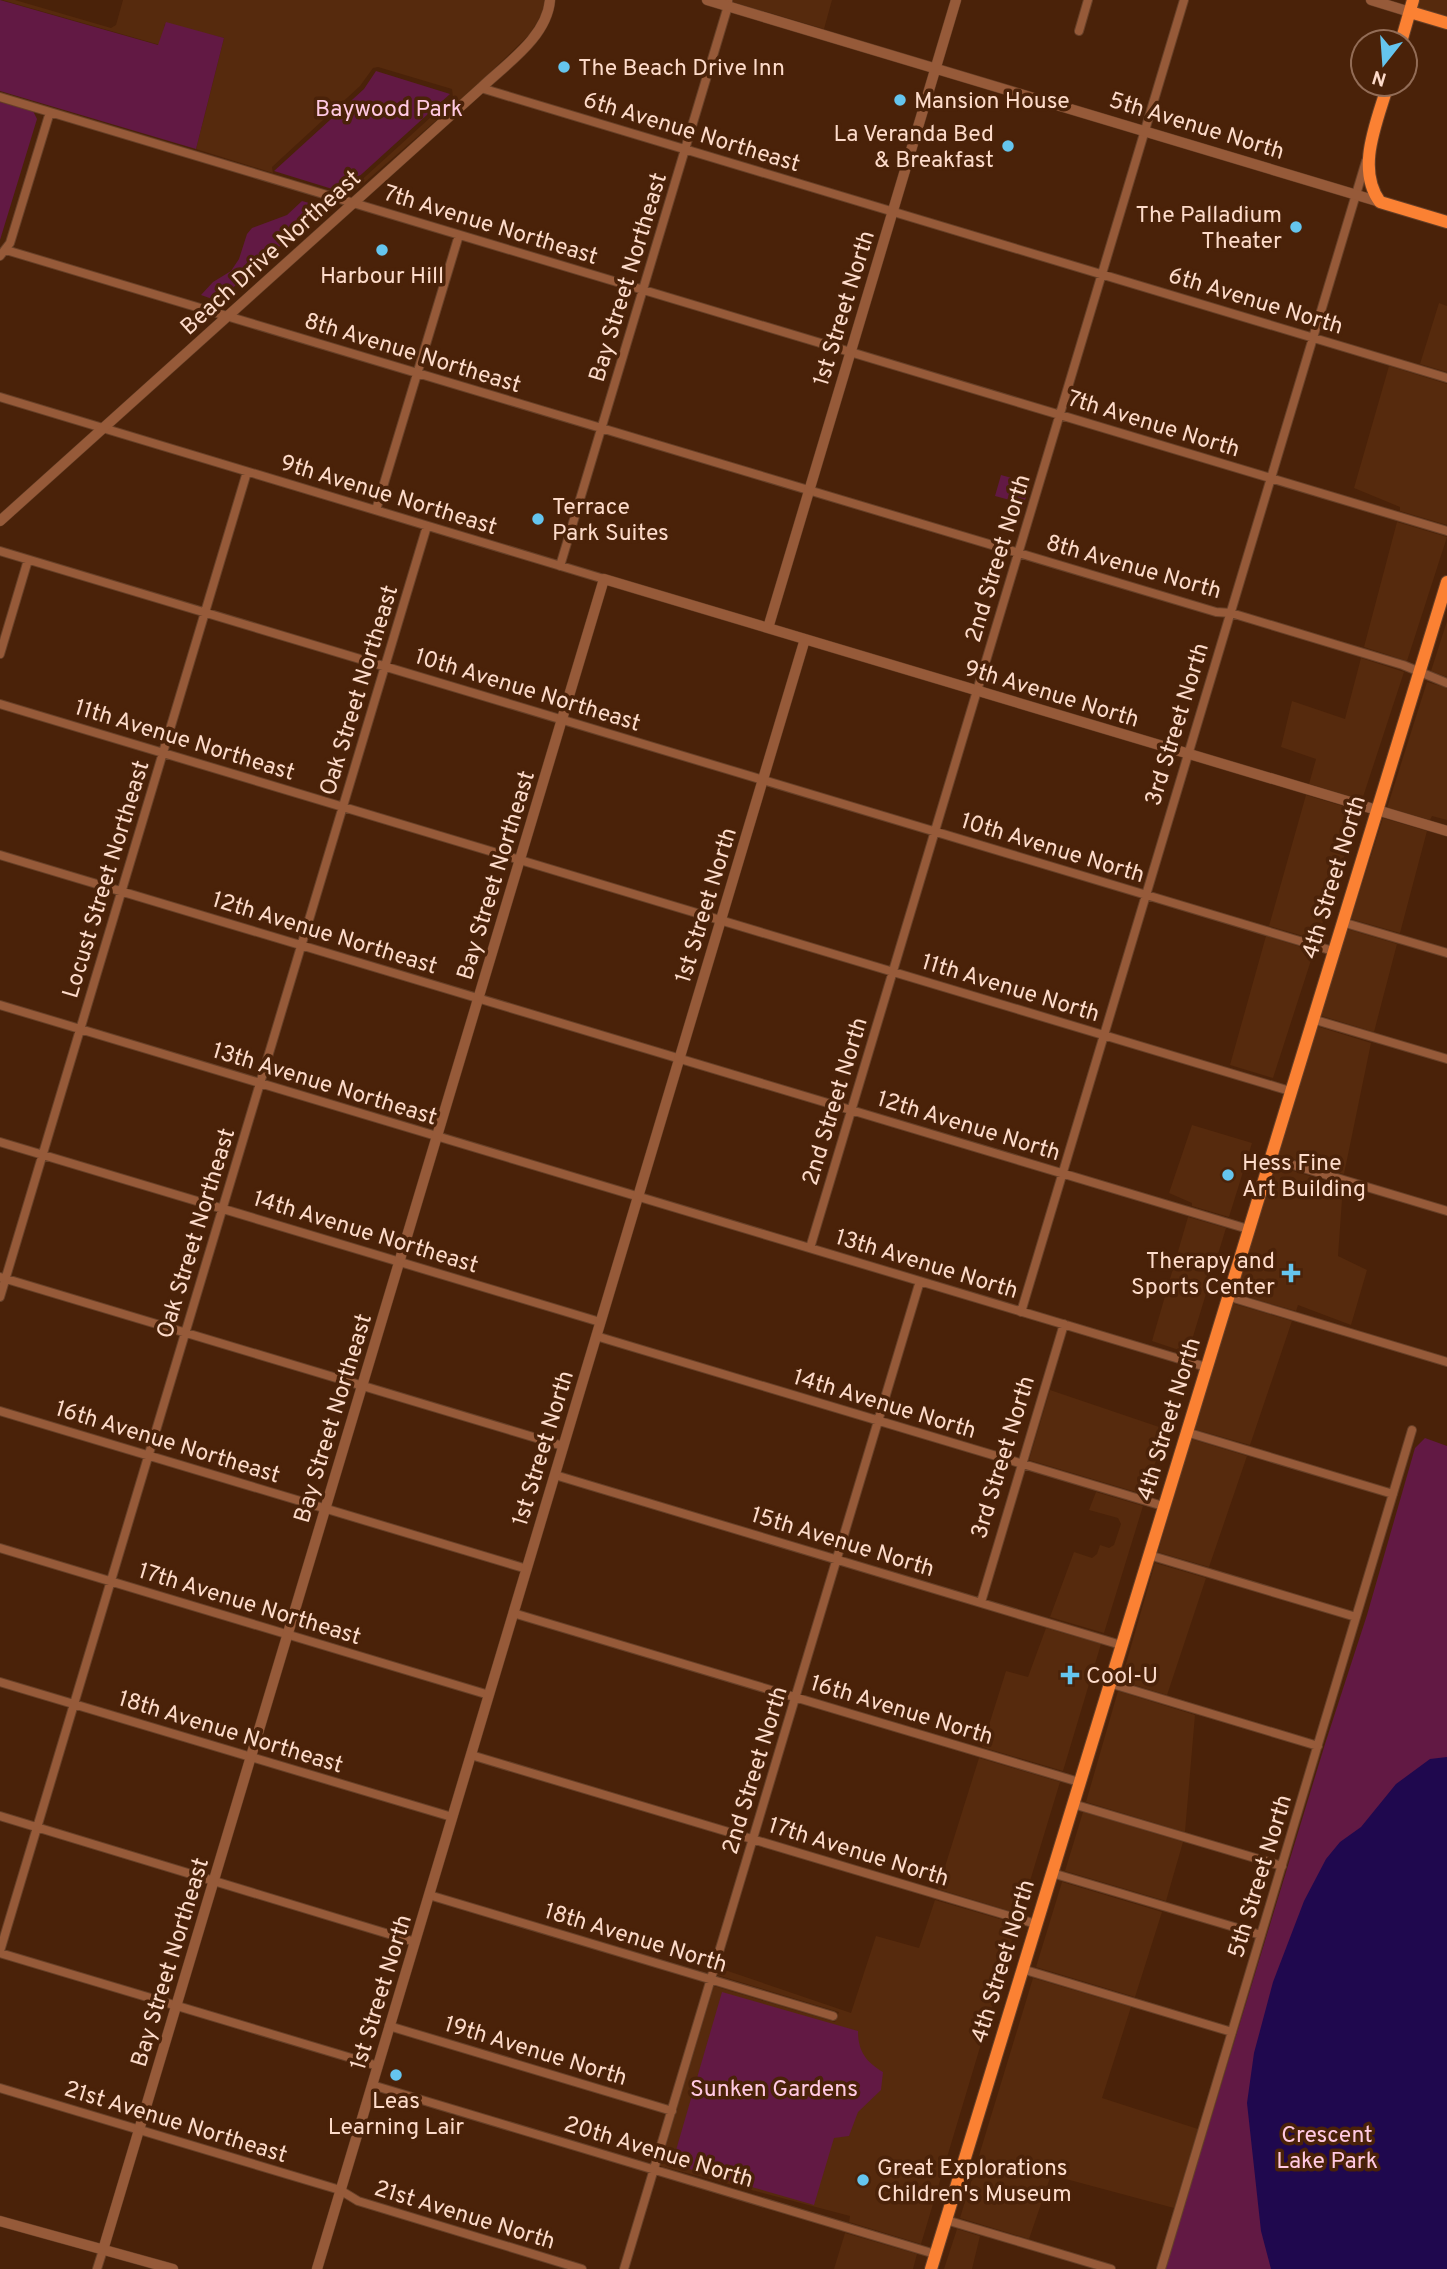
<svg xmlns="http://www.w3.org/2000/svg" width="1447" height="2269" font-family="Overpass,sans-serif">
  <style>
    .built { fill: #562a0d }
    .green { fill: #621944 }
    .water { fill: #1f084e }
    .lines { fill: none; stroke-linecap: round; stroke-linejoin: round }
    .minor-casing { stroke: #674028; stroke-width: 10 }
    .tertiary-casing { stroke: #674028; stroke-width: 11 }
    .primary-casing { stroke: #674028; stroke-width: 14 }
    .minor { stroke: #965a39; stroke-width: 8 }
    .tertiary { stroke: #965a39; stroke-width: 10 }
    .primary { stroke: #fb8133; stroke-width: 12 }
    .poi-dot { fill: #65c5ee; stroke: #4a2209; stroke-width: 2.5 }
    .labels { text-anchor: middle; stroke-width: 7; stroke-linejoin: round; paint-order: stroke }
    .poi-label { font-size: 23px; fill: #fddbca; stroke: #4a2209; text-anchor: start }
    .park-label { font-size: 23px; fill: #ffc9e2; stroke: #4a2209 }
    .street-label { font-size: 23px; fill: #fddbca; stroke: #4a2209 }
  </style>
  <rect width="100%" height="100%" fill="#4a2209"/>
  <path class="built" d="M2,0H15L111,28L116,25L123,0H545L542,14L529,35L477,85L349,196L345,195L453,97L452,89L378,67L373,68L360,86L272,167L273,173L196,149L224,38L165,24L160,45Z
    M733,0H832L824,29L733,2Z
    M1418,0H1447V17L1416,8Z
    M1439,303L1447,306V372L1420,364Z
    M1389,366L1447,384V525L1400,511V507L1354,488Z
    M1397,522L1447,537L1407,661L1364,647Z
    M1447,621V677L1431,671Z
    M1361,658L1404,672L1362,800L1309,784L1316,759L1281,747L1292,701L1345,719Z
    M1427,682L1447,688V820L1432,816L1430,820L1387,808Z
    M1306,795L1359,811L1317,940L1269,926Z
    M1383,818L1427,831L1400,933L1351,919Z
    M1347,929L1397,944L1374,1032L1319,1015Z
    M1266,936L1314,951L1273,1078L1230,1065Z
    M1316,1026L1371,1043L1344,1174L1276,1154Z
    M1192,1125L1252,1143L1229,1217L1192,1206V1203L1169,1193Z
    M1273,1165L1343,1186L1338,1256L1367,1270L1351,1325L1298,1305L1296,1311L1234,1293Z
    M1188,1217L1226,1228L1188,1353L1152,1341Z
    M1231,1303L1292,1321L1250,1445L1194,1429Z
    M1050,1390L1165,1429L1146,1495L1029,1460Z
    M1191,1439L1247,1456L1209,1567L1158,1552Z
    M1096,1492L1143,1506L1104,1633L1050,1617L1074,1552L1092,1558L1097,1554L1100,1545L1109,1548L1114,1545L1121,1524L1118,1518L1089,1510Z
    M1155,1563L1206,1578L1167,1695L1121,1681Z
    M1046,1628L1101,1644L1063,1771L982,1747L1006,1671L1028,1677Z
    M1118,1691L1195,1715L1185,1832L1086,1802Z
    M979,1758L1060,1782L1020,1914L938,1889Z
    M1083,1812L1183,1842L1166,1901L1065,1871Z
    M1062,1882L1162,1912L1135,1997L1036,1967Z
    M935,1900L1017,1924L921,2244L849,2222L850,2216L660,2166L714,1986L835,2022L839,2012L717,1975L719,1968L851,2013L876,1936L919,1948Z
    M1033,1978L1131,2007L1102,2098L1198,2129L1174,2208L1051,2175L1029,2239L960,2218Z
    M957,2229L980,2236L972,2269H944Z
    M845,2233L917,2254L913,2269H834Z"/>
  <path class="green" d="M0,0L158,45L166,22L224,38L196,149L0,91Z
    M376,71L450,94L342,192L274,171L364,89Z
    M0,102L33,111L37,119L0,240Z
    M302,201L324,207L218,301L201,295L213,282L231,271L239,259L247,234L252,228L287,215Z
    M1001,475L1030,483L1024,504L995,496Z
    M1425,1438L1447,1446V2269H1165L1325,1744L1367,1615L1415,1448Z
    M722,1992L858,2031C858,2051 866,2062 883,2072L881,2090L858,2112L849,2136L834,2138L814,2205L672,2164Z"/>
  <path class="water" d="M1447,1757V2269H1271L1261,2231L1247,2103L1254,2053L1273,1982L1304,1901L1326,1859L1340,1842L1361,1827L1396,1784L1430,1759Z"/>
  <g class="lines">
    <g class="minor-casing">
      <path id="minor" d="M1079,31L1088,0
        M481,88L1447,378
        M0,97L1447,531
        M6,250L1216,612L1231,613L1403,665L1447,683
        M0,256L10,243L50,112
        M0,397L604,579
        M376,510L459,235
        M0,551L1333,951
        M560,566L728,6V0
        M0,654L28,560
        M0,704L1290,1091
        M0,855L1248,1229
        M1342,922L1447,953
        M0,1005L1206,1367
        M1312,1019L1447,1059
        M0,1142L600,1322
        M1270,1158L1447,1211
        M810,1248L1184,0
        M0,1277L563,1446
        M1227,1296L1447,1362
        M0,1297L247,472
        M1021,1312L1366,161
        M596,1336L1163,1506
        M0,1411L527,1569
        M1186,1432L1393,1494
        M555,1475L1121,1645
        M0,1548L489,1695
        M1149,1555L1356,1617
        M981,1602L1064,1324
        M513,1613L1079,1782
        M0,1682L452,1817
        M1109,1683L1318,1746
        M471,1755L1036,1924
        M1073,1804L1282,1866
        M0,1816L415,1942
        M1052,1873L1261,1935
        M429,1895L833,2016
        M0,1951L427,526
        M0,1953L378,2066
        M1022,1969L1232,2032
        M389,2026L672,2111
        M372,2085L935,2254
        M0,2088L340,2190L358,2201L582,2269
        M946,2220L1111,2269
        M97,2269L103,2250
        M624,2269L920,1281
        M1161,2269L1412,1430"/>
    </g>
    <g class="tertiary-casing">
      <path id="tertiary" d="M707,0L1380,202
        M1371,0L1410,12
        M0,521L481,88C506,64 547,37 550,0
        M768,628L956,0
        M0,2221L173,2269
        M103,2250L604,579L1447,831
        M317,2269L805,639"/>
    </g>
    <g class="primary-casing">
      <path id="primary" d="M1410,12L1447,23
        M1401,42L1413,0
        M1388,84C1378,120 1355,168 1380,202L1447,222
        M931,2269L1447,582"/>
    </g>
    <use href="#minor" class="minor"/>
    <use href="#tertiary" class="tertiary"/>
    <use href="#primary" class="primary"/>
  </g>
  <g class="poi-dot">
    <circle cx="564" cy="67" r="7"/>
    <circle cx="900" cy="100" r="7"/>
    <circle cx="1008" cy="146" r="7"/>
    <circle cx="1296" cy="227" r="7"/>
    <circle cx="382" cy="250" r="7"/>
    <circle cx="538" cy="519" r="7"/>
    <circle cx="1228" cy="1175" r="7"/>
    <path d="M1287.5 1262.5h7v7h7v7h-7v7h-7v-7h-7v-7h7z"/>
    <path d="M1066.5 1664.5h7v7h7v7h-7v7h-7v-7h-7v-7h7z"/>
    <circle cx="396" cy="2075" r="7"/>
    <circle cx="863" cy="2180" r="7"/>
  </g>
  <g class="labels">
    <g class="poi-label">
      <text x="578" y="75">The Beach Drive Inn</text>
      <text x="914" y="108">Mansion House</text>
      <text x="994" y="141" text-anchor="end">La Veranda Bed<tspan x="994" dy="26">&amp; Breakfast</tspan></text>
      <text x="1282" y="222" text-anchor="end">The Palladium<tspan x="1282" dy="26">Theater</tspan></text>
      <text x="382" y="283" text-anchor="middle">Harbour Hill</text>
      <text x="552" y="514">Terrace<tspan x="552" dy="26">Park Suites</tspan></text>
      <text x="1242" y="1170">Hess Fine<tspan x="1242" dy="26">Art Building</tspan></text>
      <text x="1275" y="1268" text-anchor="end">Therapy and<tspan x="1275" dy="26">Sports Center</tspan></text>
      <text x="1086" y="1683">Cool-U</text>
      <text x="396" y="2108" text-anchor="middle">Leas<tspan x="396" dy="26">Learning Lair</tspan></text>
      <text x="877" y="2175">Great Explorations<tspan x="877" dy="26">Children's Museum</tspan></text>
    </g>
    <g class="park-label">
      <text x="389" y="116">Baywood Park</text>
      <text x="774" y="2096">Sunken Gardens</text>
      <text x="1327" y="2142">Crescent<tspan x="1327" dy="26">Lake Park</tspan></text>
    </g>
    <g class="street-label">
      <text transform="translate(1197 125) rotate(17)" y="8">5th Avenue North</text>
      <text transform="translate(692 131) rotate(17)" y="8">6th Avenue Northeast</text>
      <text transform="translate(491 224) rotate(17)" y="8">7th Avenue Northeast</text>
      <text transform="translate(270 252) rotate(-42)" y="8">Beach Drive Northeast</text>
      <text transform="translate(627 277) rotate(-73)" y="8">Bay Street Northeast</text>
      <text transform="translate(1256 300) rotate(17)" y="8">6th Avenue North</text>
      <text transform="translate(843 308) rotate(-73)" y="8">1st Street North</text>
      <text transform="translate(413 352) rotate(17)" y="8">8th Avenue Northeast</text>
      <text transform="translate(1154 423) rotate(17)" y="8">7th Avenue North</text>
      <text transform="translate(389 494) rotate(17)" y="8">9th Avenue Northeast</text>
      <text transform="translate(997 558) rotate(-73)" y="8">2nd Street North</text>
      <text transform="translate(1134 566) rotate(16)" y="8">8th Avenue North</text>
      <text transform="translate(528 689) rotate(17)" y="8">10th Avenue Northeast</text>
      <text transform="translate(358 690) rotate(-73)" y="8">Oak Street Northeast</text>
      <text transform="translate(1052 693) rotate(17)" y="8">9th Avenue North</text>
      <text transform="translate(1176 724) rotate(-73)" y="8">3rd Street North</text>
      <text transform="translate(185 739) rotate(17)" y="8">11th Avenue Northeast</text>
      <text transform="translate(1053 847) rotate(17)" y="8">10th Avenue North</text>
      <text transform="translate(495 875) rotate(-73)" y="8">Bay Street Northeast</text>
      <text transform="translate(1333 877) rotate(-73)" y="8">4th Street North</text>
      <text transform="translate(105 879) rotate(-73)" y="8">Locust Street Northeast</text>
      <text transform="translate(705 905) rotate(-73)" y="8">1st Street North</text>
      <text transform="translate(325 932) rotate(17)" y="8">12th Avenue Northeast</text>
      <text transform="translate(1011 987) rotate(17)" y="8">11th Avenue North</text>
      <text transform="translate(325 1083) rotate(17)" y="8">13th Avenue Northeast</text>
      <text transform="translate(834 1101) rotate(-73)" y="8">2nd Street North</text>
      <text transform="translate(969 1125) rotate(17)" y="8">12th Avenue North</text>
      <text transform="translate(366 1231) rotate(17)" y="8">14th Avenue Northeast</text>
      <text transform="translate(195 1233) rotate(-73)" y="8">Oak Street Northeast</text>
      <text transform="translate(927 1263) rotate(17)" y="8">13th Avenue North</text>
      <text transform="translate(885 1403) rotate(17)" y="8">14th Avenue North</text>
      <text transform="translate(332 1418) rotate(-73)" y="8">Bay Street Northeast</text>
      <text transform="translate(1168 1419) rotate(-73)" y="8">4th Street North</text>
      <text transform="translate(168 1441) rotate(17)" y="8">16th Avenue Northeast</text>
      <text transform="translate(542 1448) rotate(-73)" y="8">1st Street North</text>
      <text transform="translate(1002 1457) rotate(-73)" y="8">3rd Street North</text>
      <text transform="translate(843 1541) rotate(17)" y="8">15th Avenue North</text>
      <text transform="translate(250 1603) rotate(17)" y="8">17th Avenue Northeast</text>
      <text transform="translate(902 1709) rotate(17)" y="8">16th Avenue North</text>
      <text transform="translate(231 1731) rotate(17)" y="8">18th Avenue Northeast</text>
      <text transform="translate(754 1770) rotate(-73)" y="8">2nd Street North</text>
      <text transform="translate(859 1851) rotate(17)" y="8">17th Avenue North</text>
      <text transform="translate(1259 1876) rotate(-73)" y="8">5th Street North</text>
      <text transform="translate(636 1937) rotate(17)" y="8">18th Avenue North</text>
      <text transform="translate(1002 1961) rotate(-73)" y="8">4th Street North</text>
      <text transform="translate(169 1962) rotate(-73)" y="8">Bay Street Northeast</text>
      <text transform="translate(380 1992) rotate(-73)" y="8">1st Street North</text>
      <text transform="translate(536 2050) rotate(17)" y="8">19th Avenue North</text>
      <text transform="translate(176 2121) rotate(17)" y="8">21st Avenue Northeast</text>
      <text transform="translate(659 2151) rotate(17)" y="8">20th Avenue North</text>
      <text transform="translate(465 2214) rotate(17)" y="8">21st Avenue North</text>
    </g>
  </g>
  <g transform="translate(1384 63) rotate(197)"><circle r="33" fill="#4a2209" stroke="#926c56" stroke-width="2"/>
  <path d="M0-5L12 26L0 18L-12 26Z" fill="#65c5ee"/>
  <text y="-10" font-size="19" font-weight="bold" text-anchor="middle" fill="#fddbca">N</text>
  </g>
</svg>
